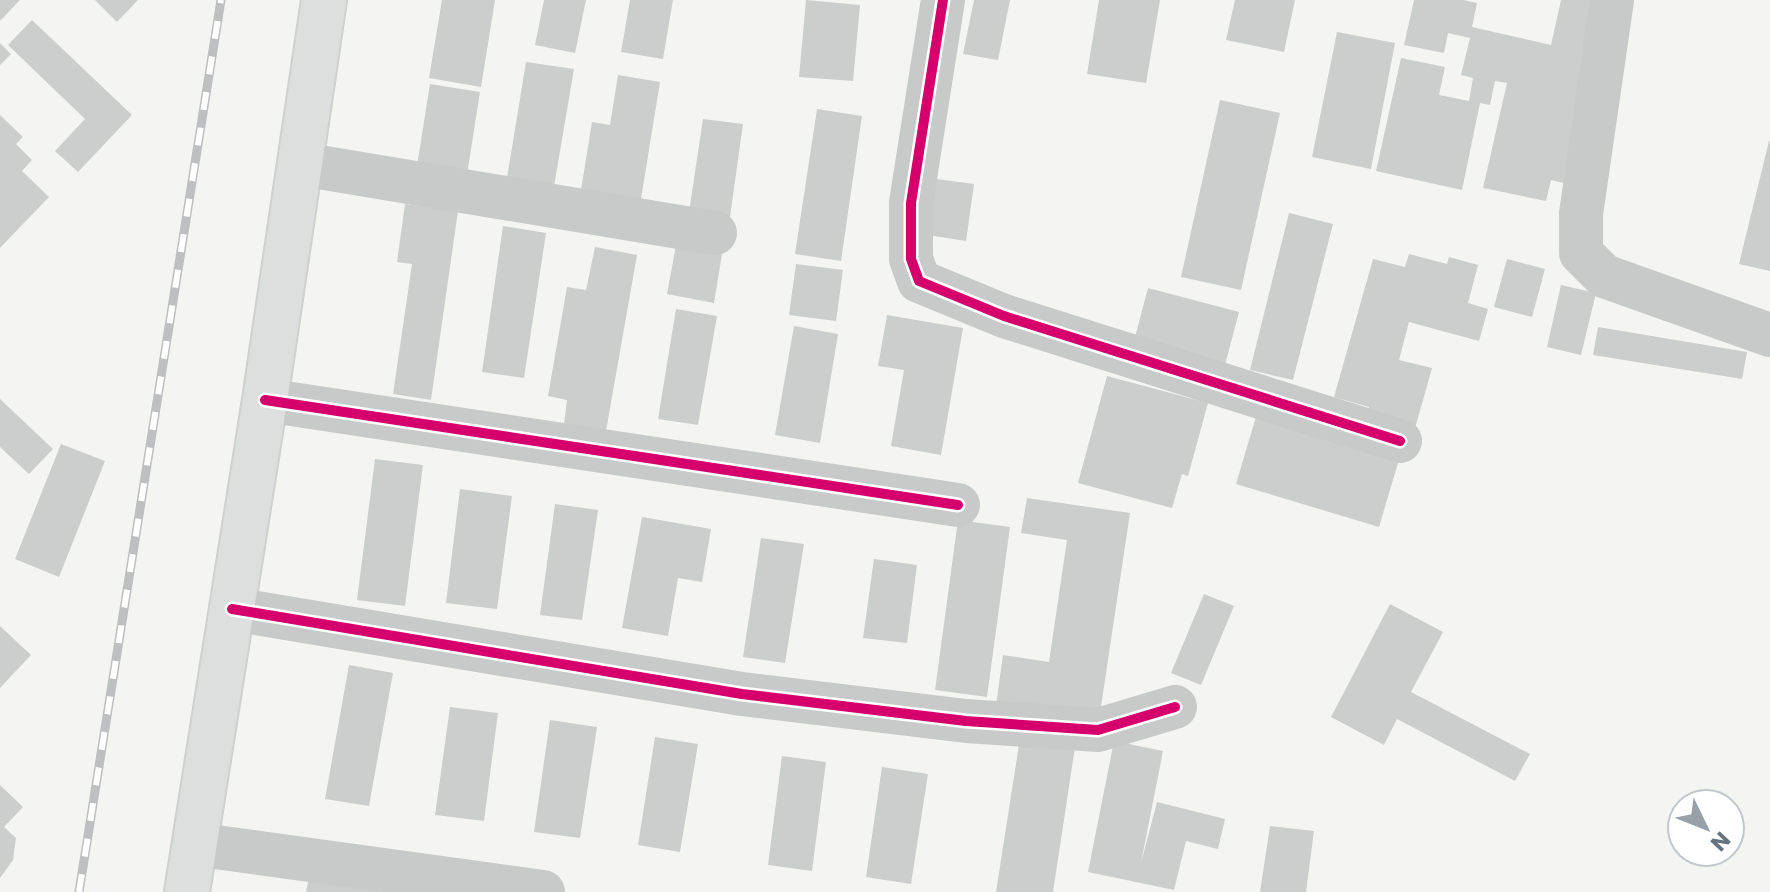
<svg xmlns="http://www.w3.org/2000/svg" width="1770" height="892" font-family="Poppins,sans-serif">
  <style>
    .building { fill: #cccdcd }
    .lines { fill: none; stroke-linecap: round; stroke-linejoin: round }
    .secondary-casing { stroke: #d0d0d0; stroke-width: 48 }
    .minor { stroke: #c8caca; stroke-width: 44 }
    .secondary { stroke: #dddede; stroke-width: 44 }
    .rail-casing { stroke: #bebfc0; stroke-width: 9 }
    .rail { stroke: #fff; stroke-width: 6; stroke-dasharray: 18; stroke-linecap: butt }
    .cycleway-casing { stroke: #fff; stroke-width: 15 }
    .cycleway { stroke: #d6006c; stroke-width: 10 }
  </style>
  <rect width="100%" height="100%" fill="#f4f4f2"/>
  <path class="building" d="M0,0H20L0,21Z
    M95,0H138L117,22Z
    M442,0H495L481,87L429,78Z
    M544,0H586L575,53L535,45Z
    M630,0H673L663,59L621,52Z
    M806,0L860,5L853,81L799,77Z
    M974,0H1010L998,60L963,54Z
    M1099,0H1160L1146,83L1087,74Z
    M1235,0H1295L1284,52L1226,40Z
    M1414,0H1463L1477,3L1472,27L1551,45L1561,0H1601L1568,184L1551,180L1546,201L1483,188L1507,83L1495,81L1490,105L1480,103L1462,190L1376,171L1401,58L1445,67L1439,95L1469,101L1473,78L1461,75L1470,38L1448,33L1444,53L1404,45Z
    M32,20L132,115L78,172L55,151L85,119L8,45Z
    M1337,32L1395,43L1371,169L1312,157Z
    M0,43L11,54L0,65Z
    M526,62L574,69L553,192L506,184Z
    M618,75L660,82L640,205L580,196L592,122L610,125Z
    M430,84L480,92L466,181L416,172Z
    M1220,100L1280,113L1241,290L1181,277Z
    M817,109L862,116L841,261L795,254Z
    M0,115L23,137L16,144L32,160L22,171L49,197L0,248Z
    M703,119L743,124L730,217L689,212Z
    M1769,141H1770V271L1739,264Z
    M929,178L974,184L966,241L921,234Z
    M405,204L458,211L431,400L393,394L412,264L397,262Z
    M1289,213L1333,224L1293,380L1250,370Z
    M503,226L546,233L524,378L482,372Z
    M676,245L722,254L714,303L667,294Z
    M595,247L637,255L606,431L564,425L567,400L548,396L567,287L586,290Z
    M1409,254L1447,264L1449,257L1478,265L1468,303L1488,309L1479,341L1409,322L1399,360L1432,368L1414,432L1366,419L1369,407L1334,397L1373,259L1405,267Z
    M1507,259L1545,269L1532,317L1494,307Z
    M796,264L843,270L836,321L789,315Z
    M1561,285L1596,293L1581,355L1547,347Z
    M1148,288L1239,312L1225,365L1134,341Z
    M676,309L717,316L698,425L658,419Z
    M887,315L963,328L941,455L891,446L904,370L878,366Z
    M794,326L838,334L820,443L775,435Z
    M1598,327L1747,352L1742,379L1593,355Z
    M1107,376L1208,403L1188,476L1182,474L1172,508L1078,483Z
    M0,399L53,449L29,474L0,447Z
    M1258,410L1401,453L1379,527L1236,484Z
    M61,444L105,461L59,577L15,559Z
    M375,459L423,465L405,606L357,600Z
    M460,489L512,496L497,609L446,603Z
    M1027,498L1130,513L1099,720L996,705L1003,655L1049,662L1067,540L1021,533Z
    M555,504L598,510L582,620L540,615Z
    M642,517L711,529L702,582L678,578L668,636L622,628Z
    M958,520L1010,527L987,697L935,690Z
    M761,538L804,544L785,663L743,657Z
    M874,559L917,565L907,643L863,638Z
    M1204,594L1234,606L1201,685L1171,673Z
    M1390,604L1443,632L1411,692L1530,754L1515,781L1397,719L1384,745L1331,717Z
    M0,626L31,655L0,688Z
    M349,665L393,673L369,806L325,799Z
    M450,707L498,713L484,821L435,815Z
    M550,720L597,727L580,838L534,832Z
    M655,737L698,744L680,852L638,845Z
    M1020,738L1075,747L1053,892H996Z
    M1114,741L1163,751L1141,863L1157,802L1225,819L1218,849L1186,841L1174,890L1088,872Z
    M782,756L826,762L812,871L768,865Z
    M882,767L928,774L911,884L866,877Z
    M0,785L23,807L4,827L16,838L13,860L0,878Z
    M1270,826L1314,831L1306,892H1260Z
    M309,877L381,887L380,892H306Z"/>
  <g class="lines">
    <g class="secondary-casing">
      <path id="secondary" d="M187,892L265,400L324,0"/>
    </g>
    <path class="minor" d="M943,0L911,203V259L919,281L1004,316L1400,441
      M1612,0L1581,214V253L1604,276L1770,335
      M301,164L715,233
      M265,400L958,505
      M232,609L742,694L966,721L1098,730L1175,707
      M194,844L543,892"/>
    <use href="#secondary" class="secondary"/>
    <g class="rail-casing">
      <path id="rail" d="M79,892L221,0"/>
    </g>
    <use href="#rail" class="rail"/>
    <g class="cycleway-casing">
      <path id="cycleway" d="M943,0L911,203V259L919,281L1004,316L1400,441
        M265,400L958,505
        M232,609L742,694L966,721L1098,730L1175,707"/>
    </g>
    <use href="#cycleway" class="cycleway"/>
  </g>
  <g transform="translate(1706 828) rotate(133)"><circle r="38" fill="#ffffff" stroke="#c2c7cc" stroke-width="2"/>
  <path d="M0-6L14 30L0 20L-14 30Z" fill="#98a1a8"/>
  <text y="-12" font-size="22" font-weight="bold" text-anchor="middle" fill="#667480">N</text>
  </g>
</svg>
